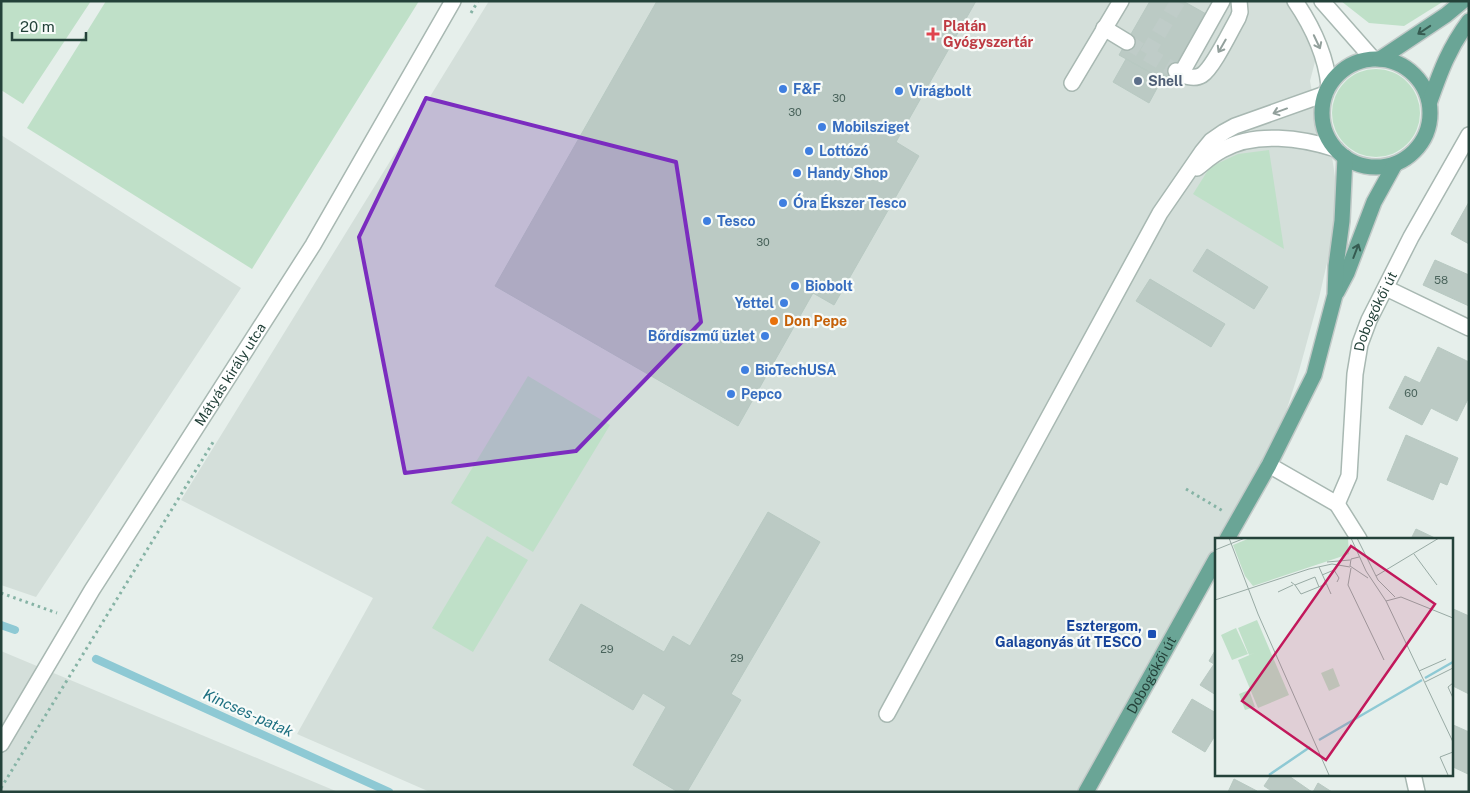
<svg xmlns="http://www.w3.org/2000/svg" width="1470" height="793" font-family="'Public Sans',sans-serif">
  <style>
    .built { fill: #d4dfda }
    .green { fill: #bfe0c8 }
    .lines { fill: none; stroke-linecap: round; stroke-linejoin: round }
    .stream { stroke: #8ec9d4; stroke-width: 8 }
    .building { fill: #bbcac4; stroke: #b8c9c2 }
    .minor-tunnel { stroke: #bfccc8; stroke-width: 15; stroke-dasharray: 15 8; stroke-linecap: butt }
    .minor-casing { stroke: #a8b8b2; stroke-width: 18 }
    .major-casing { stroke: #c2cac8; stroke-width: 18 }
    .path { stroke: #86b3a5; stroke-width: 3; stroke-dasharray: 2.5 4; stroke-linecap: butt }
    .minor { stroke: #fff; stroke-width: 15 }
    .major { stroke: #6aa596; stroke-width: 15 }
    .oneway { stroke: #365b51 }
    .oneway2 { stroke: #92a09c }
    .marked { fill: #7b2cbf; fill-opacity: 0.2; stroke: #7b2cbf; stroke-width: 4; stroke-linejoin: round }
    .health-dot { fill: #e0444e; stroke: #f7fbf9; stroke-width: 2 }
    .service-dot { fill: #5c6f8a; stroke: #f7fbf9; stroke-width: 2 }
    .shop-dot { fill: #3f7fe0; stroke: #f7fbf9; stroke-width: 2 }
    .food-dot { fill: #e8710a; stroke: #f7fbf9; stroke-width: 2 }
    .transit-dot { fill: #1a4fb4; stroke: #f7fbf9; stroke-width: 2 }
    .labels { text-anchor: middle; stroke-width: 4.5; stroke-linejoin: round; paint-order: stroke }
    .number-label { font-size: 11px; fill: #4a645c }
    .health-label { font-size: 14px; font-weight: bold; fill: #be3a42; stroke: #f7fbf9; text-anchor: start }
    .service-label { font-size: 14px; font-weight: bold; fill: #4e5e75; stroke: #f7fbf9; text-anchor: start }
    .shop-label { font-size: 14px; font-weight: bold; fill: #366cbe; stroke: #f7fbf9; text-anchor: start }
    .street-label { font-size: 14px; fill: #24423a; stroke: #f7fbf9 }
    .food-label { font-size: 14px; font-weight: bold; fill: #c56008; stroke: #f7fbf9; text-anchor: start }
    .transit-label { font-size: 14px; font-weight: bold; fill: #164399; stroke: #f7fbf9; text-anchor: end }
    .water-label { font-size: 15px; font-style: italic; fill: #1c6f80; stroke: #f7fbf9 }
    .inset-river { fill: none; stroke: #8ec9d4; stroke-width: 2.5 }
    .inset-road { fill: none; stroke: #98aaa4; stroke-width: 1 }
    .view { fill: #c2185b; fill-opacity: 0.15; stroke: #c2185b; stroke-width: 2.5 }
    .inset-edge { fill: none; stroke: #24423a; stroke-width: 2.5 }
  </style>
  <rect width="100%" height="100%" fill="#e6efeb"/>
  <path class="built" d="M489,1H1286L1296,15L1317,54L1310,81L1320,135L1331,150L1338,197L1334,232L1319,298L1299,371L1269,465L1227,539H1216V559L1086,792H430L297,734L373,598L181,500Z
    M1,135L241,288L36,597L1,585Z
    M1,651L338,792H1Z"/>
  <path class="green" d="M1,1H91L23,104L1,90Z
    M106,1H419L252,269L27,128Z
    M1341,1H1444L1404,26L1369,23Z
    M1332 113a44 44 0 1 1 88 0a44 44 0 1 1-88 0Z
    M1269,150L1284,249L1193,194L1210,167L1238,154Z
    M528,376L610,425L533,552L451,503Z
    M487,536L528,560L473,652L432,628Z"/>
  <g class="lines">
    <path class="stream" d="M1,625L15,630
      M96,659L389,792"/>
  </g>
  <path class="building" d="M657,1H976L896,142L919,156L834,305L813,293L738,426L495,286Z
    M1150,1H1183L1208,15L1169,83L1119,55Z
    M1126,59L1162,79L1149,103L1113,82Z
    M1469,202V244L1451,234Z
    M1207,249L1268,287L1254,309L1193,271Z
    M1435,260L1469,275V306L1423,285Z
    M1150,279L1225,324L1211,347L1136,301Z
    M1438,347L1469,362V397L1457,421L1431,408L1422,425L1389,408L1405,376L1420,383Z
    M1406,435L1458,458L1447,485L1440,482L1433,500L1387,480Z
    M768,512L820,542L731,694L741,700L687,792H678L633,765L666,707L643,693L633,710L549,660L581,604L664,652L673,636L690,646Z
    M1416,529L1437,539H1411Z
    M1451,608L1469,616V694L1451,685Z
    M1216,649V695L1200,685L1214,664L1209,661Z
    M1192,699L1216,713V734L1205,752L1172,732Z
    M1451,724L1469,732L1468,774L1451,766Z
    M1272,774H1286L1312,792H1273L1264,786Z
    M1234,779L1257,791L1256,792H1228Z
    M1318,783L1332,792H1313Z"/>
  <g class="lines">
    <path class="minor-tunnel" d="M1127,42L1176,71
      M1147,54L1178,1"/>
    <g class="minor-casing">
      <g id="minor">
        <path d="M1295,1C1312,26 1326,56 1329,86"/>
        <path d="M1322,1L1373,59"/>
        <path d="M1104,28L1127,42"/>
        <path d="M1176,71C1183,76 1194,80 1202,75C1213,68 1231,30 1238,18L1240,12L1239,1"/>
        <path d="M1181,74L1222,1"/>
        <path d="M1072,83L1121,1"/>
        <path d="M1197,168C1205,162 1212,155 1222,150C1255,131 1302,138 1336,149"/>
        <path d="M1386,288L1469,328"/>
        <path d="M1269,465L1337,504L1359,539"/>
        <path id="s1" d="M1337,504L1349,476L1355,374L1360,344L1369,320L1411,237L1469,135"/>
        <path d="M887,714L1160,213L1202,152L1211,141L1224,132L1235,126L1325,94"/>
        <path id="s2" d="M1,744L92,590L313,245L453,1"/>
        <path d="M1413,774L1417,792"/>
      </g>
    </g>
    <g class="major-casing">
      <g id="major">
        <circle cx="1376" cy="113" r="54"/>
        <path d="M1380,59L1446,15L1463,1"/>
        <path d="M1430,101C1441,70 1449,48 1469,21"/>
        <path d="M1337,292L1347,273L1374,202L1395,164"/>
        <path d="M1227,539L1269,465L1314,375L1335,295L1336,266L1342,221L1345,157"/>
        <path id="s3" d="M1086,792L1216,559"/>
      </g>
    </g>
    <path class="path" d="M471,13L478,1
      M1186,489L1223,511
      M1,593L57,613
      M1,788L215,439"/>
    <use href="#minor" class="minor"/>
    <use href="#major" class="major"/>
  </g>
  <defs><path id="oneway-shaft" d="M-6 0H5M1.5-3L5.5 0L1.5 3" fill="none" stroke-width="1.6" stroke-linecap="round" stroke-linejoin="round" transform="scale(1.25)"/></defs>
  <g class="oneway">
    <use href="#oneway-shaft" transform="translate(1424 30) rotate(146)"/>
    <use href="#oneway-shaft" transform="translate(1356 251) rotate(-69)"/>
  </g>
  <g class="oneway2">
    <use href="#oneway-shaft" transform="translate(1317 42) rotate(65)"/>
    <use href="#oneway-shaft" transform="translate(1222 46) rotate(120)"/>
    <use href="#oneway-shaft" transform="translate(1280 111) rotate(160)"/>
  </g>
  <path class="marked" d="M426,98L676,162L701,322L576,451L405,473L359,237Z"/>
  <path class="health-dot" d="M930.5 26.5h5v5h5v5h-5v5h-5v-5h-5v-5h5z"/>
  <circle class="service-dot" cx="1138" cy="81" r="5"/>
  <g class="shop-dot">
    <circle cx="783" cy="89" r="5"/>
    <circle cx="899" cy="91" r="5"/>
    <circle cx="822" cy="127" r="5"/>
    <circle cx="809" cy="151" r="5"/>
    <circle cx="797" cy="173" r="5"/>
    <circle cx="783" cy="203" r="5"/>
    <circle cx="707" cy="221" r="5"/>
    <circle cx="795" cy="286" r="5"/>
    <circle cx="784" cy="303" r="5"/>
    <circle cx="765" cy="336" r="5"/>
    <circle cx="745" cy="370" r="5"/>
    <circle cx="731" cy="394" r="5"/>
  </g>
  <circle class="food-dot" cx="774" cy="321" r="5"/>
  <rect class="transit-dot" x="1147" y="629" width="10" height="10" rx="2.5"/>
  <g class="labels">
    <g class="number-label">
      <text x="839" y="102">30</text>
      <text x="795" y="116">30</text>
      <text x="763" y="246">30</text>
      <text x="1441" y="284">58</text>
      <text x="1411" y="397">60</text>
      <text x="607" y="653">29</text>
      <text x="737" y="662">29</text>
    </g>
    <g class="health-label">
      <text x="943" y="31">Platán<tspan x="943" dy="16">Gyógyszertár</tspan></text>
    </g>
    <g class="service-label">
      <text x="1148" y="86">Shell</text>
    </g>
    <g class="shop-label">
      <text x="793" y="94">F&amp;F</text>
      <text x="909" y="96">Virágbolt</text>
      <text x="832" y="132">Mobilsziget</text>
      <text x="819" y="156">Lottózó</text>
      <text x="807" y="178">Handy Shop</text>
      <text x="793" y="208">Óra Ékszer Tesco</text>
      <text x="717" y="226">Tesco</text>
      <text x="805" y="291">Biobolt</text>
      <text x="774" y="308" text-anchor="end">Yettel</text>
      <text x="755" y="341" text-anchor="end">Bőrdíszmű üzlet</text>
      <text x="755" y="375">BioTechUSA</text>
      <text x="741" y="399">Pepco</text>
    </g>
    <g class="street-label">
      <text dy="5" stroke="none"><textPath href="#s1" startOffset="199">Dobogókői út</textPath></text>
      <text dy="5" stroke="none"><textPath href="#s2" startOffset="435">Mátyás király utca</textPath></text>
      <text dy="5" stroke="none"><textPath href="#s3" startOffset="134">Dobogókői út</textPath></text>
    </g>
    <g class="food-label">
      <text x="784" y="326">Don Pepe</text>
    </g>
    <g class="transit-label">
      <text x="1142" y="631">Esztergom,<tspan x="1142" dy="16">Galagonyás út TESCO</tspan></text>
    </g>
    <g class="water-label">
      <text transform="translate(248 713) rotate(24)" y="5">Kincses-patak</text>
    </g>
  </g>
  <g transform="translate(1215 538)">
    <rect width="238" height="238" fill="#e6efeb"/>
    <path d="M35,0H133L134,16L38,48L30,38L18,7ZM42,82L74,157L43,170L23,122L39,115L34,117L23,90ZM21,90L33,116L17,122L6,97ZM118,130L125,148L114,153L106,135ZM34,152L40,169L30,172L24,156Z" fill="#bfe0c8"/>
    <path class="inset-river" d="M210,140L238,124M104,202L207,142M54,237L95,209"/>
    <path class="inset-road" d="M14,0L43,76L114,237M136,0L151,33L171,63L238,204M142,0L163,42L180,59M0,12L30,0M199,16L222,47M144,19L136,21L135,28L153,40M112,24L135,22M104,29L116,56M136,30L133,47L169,122M107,37L119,32L124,40L122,44M161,38L224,0M76,44L80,47L100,39L104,49M80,47L86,56L111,46M63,54L78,47M0,62L94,31L117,26L135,29M171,63L186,59L238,80M204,133L231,121M210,144L238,130M238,145L233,149L238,160M233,237L225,219L238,214"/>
    <path class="view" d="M136,8L220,66L111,222L27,163Z"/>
    <rect width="238" height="238" class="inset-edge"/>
  </g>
  <rect width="1470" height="793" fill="none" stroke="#24423a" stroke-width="5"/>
  <path d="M12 32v8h74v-8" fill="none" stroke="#24423a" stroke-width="2.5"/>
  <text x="20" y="32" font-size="15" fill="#24423a" stroke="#f7fbf9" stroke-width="4" paint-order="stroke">20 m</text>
</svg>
